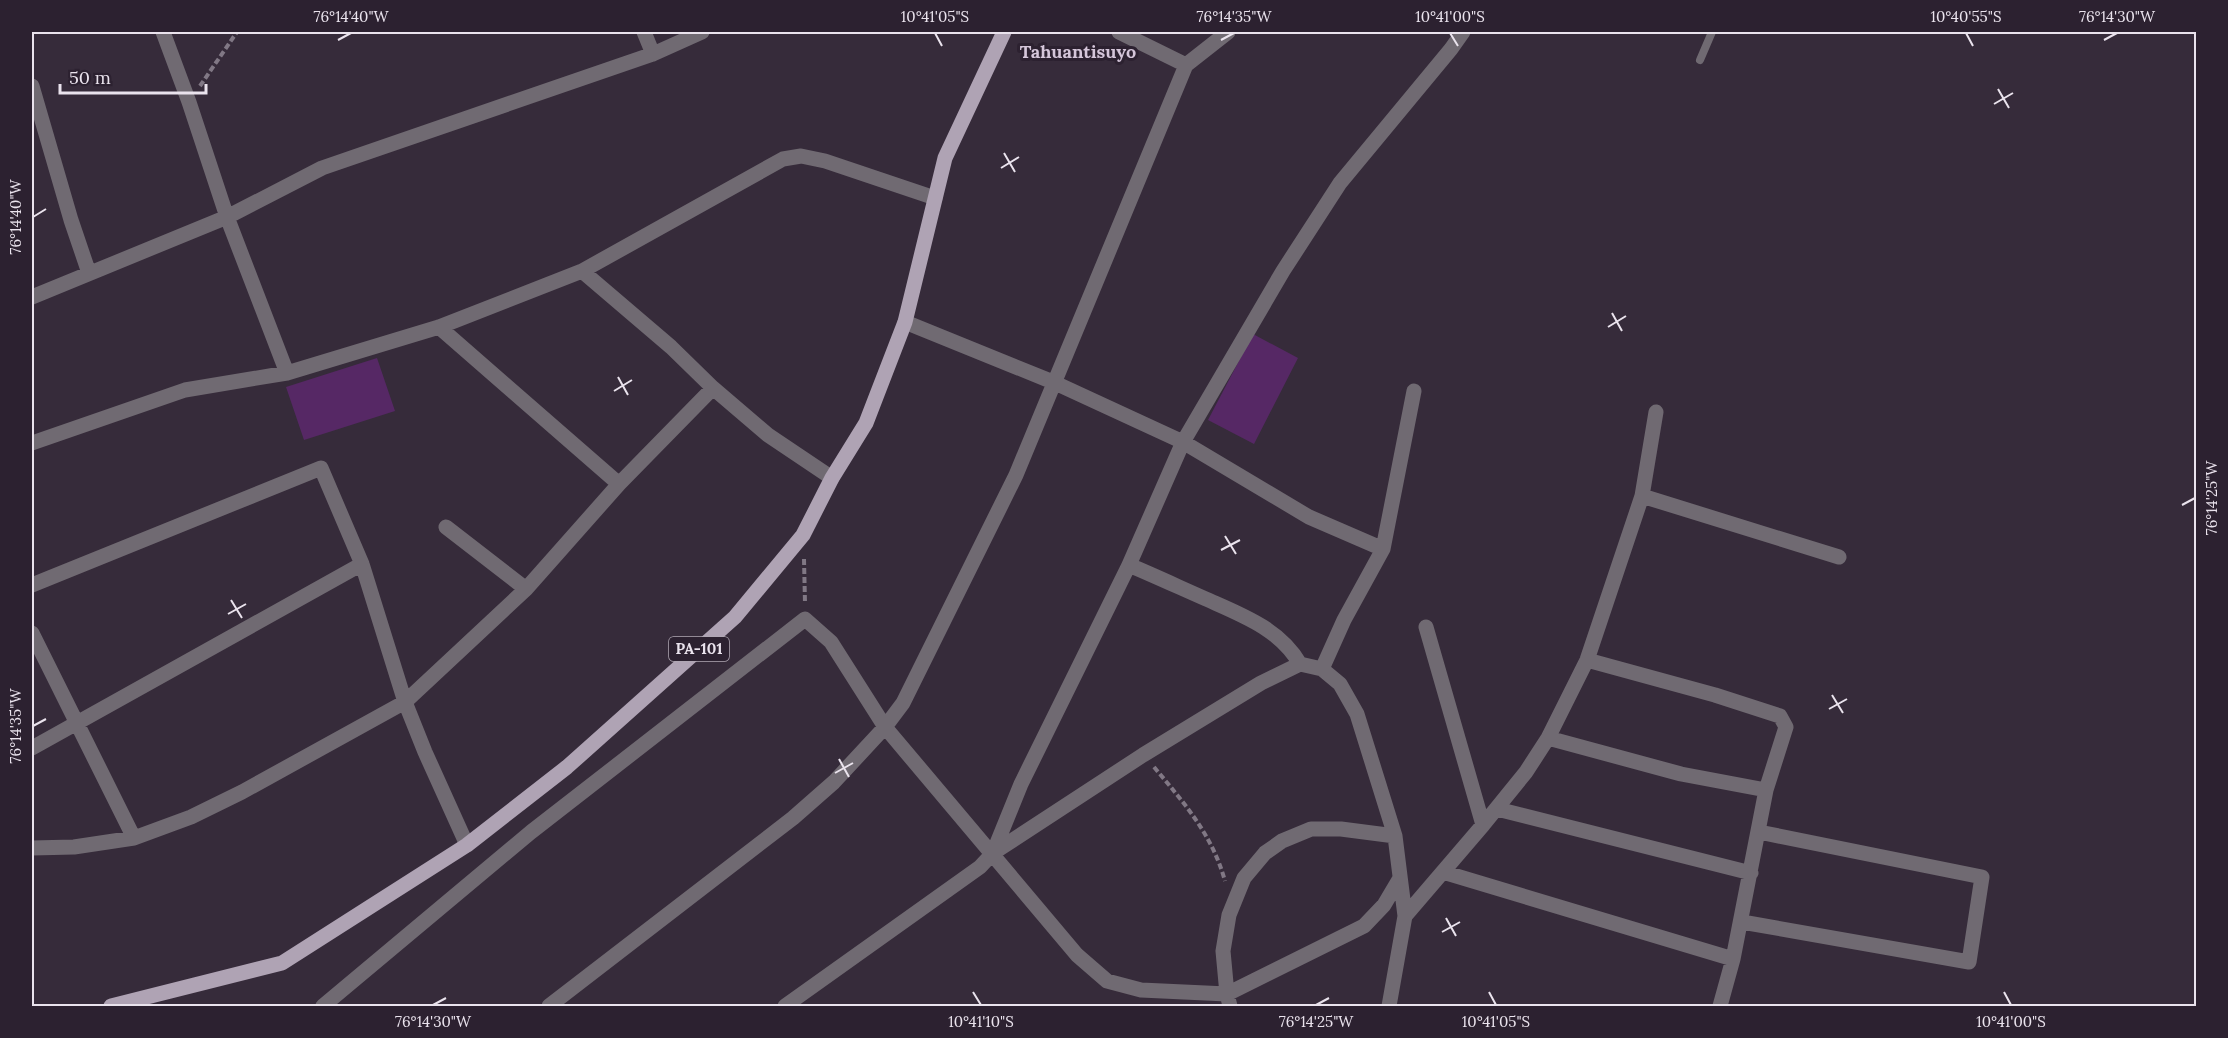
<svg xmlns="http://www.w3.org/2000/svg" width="2228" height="1038" font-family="Lora,serif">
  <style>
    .green { fill: #562865 }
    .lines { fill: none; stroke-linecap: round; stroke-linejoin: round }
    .path { stroke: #817885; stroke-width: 4; stroke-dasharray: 6 3; stroke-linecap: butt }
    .lane { stroke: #706a72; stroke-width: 8 }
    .street { stroke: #706a72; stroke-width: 15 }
    .primary { stroke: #afa3b4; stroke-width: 15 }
    .ticks { fill: none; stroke: #eae3ed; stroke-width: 2 }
    .labels { text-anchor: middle; stroke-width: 6; stroke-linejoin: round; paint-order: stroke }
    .shield { fill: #2c2130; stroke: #b1a9b4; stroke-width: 1.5 }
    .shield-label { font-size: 15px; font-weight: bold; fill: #eae3ed }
    .neighbourhood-label { font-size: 18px; font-weight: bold; fill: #d5c6da; stroke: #2c2130 }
    .neatline { fill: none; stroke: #eae3ed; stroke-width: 2 }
    .ticks-label { font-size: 15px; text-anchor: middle; fill: #eae3ed }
  </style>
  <rect width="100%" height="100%" fill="#362b3a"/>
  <path class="green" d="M1253,334L1298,358L1254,444L1208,420Z
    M377,358L395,411L304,440L286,387Z"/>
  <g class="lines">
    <path class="path" d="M200,86L237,32
      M804,559L805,603
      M1154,767C1184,803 1212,834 1225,881"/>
    <path class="lane" d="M1700,60L1712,32"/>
    <path class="street" d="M163,32L189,102L227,217L287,373
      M644,32L653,54
      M1119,32L1186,65
      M32,86L71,220L89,273
      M582,271L671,347L713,388L768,435L832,478
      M32,297L227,217L322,168L653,54L702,32
      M905,322L1053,382L1183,442L1309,517L1383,549
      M439,327L619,484
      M32,443L185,390L287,373L439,327L582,271L783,159L801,156L825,161L935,198
      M1642,496L1839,557
      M446,527L526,589
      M1129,565C1155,576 1181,588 1206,599C1242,615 1280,629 1300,664
      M32,585L321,468L362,564L405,702L425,752L467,845
      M1426,627L1483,825
      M32,633L134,838
      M1322,669L1344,620L1383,549L1414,391
      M1548,738L1681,774L1766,790
      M32,748L362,564
      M1497,809L1751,873
      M1395,836L1341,829H1311L1282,841L1265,853L1244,878L1229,915L1223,951L1227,994L1364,926L1384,905L1400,878
      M32,848L74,847L134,838L191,817L242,792L405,702L526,589L619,484L713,388
      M993,853L1021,784L1129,565L1183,442L1283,271L1340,183L1451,49L1463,32
      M1443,872L1733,959L1766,790L1786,727L1780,716L1715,695L1587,660
      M1405,916L1483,825L1526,772L1548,738L1587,660L1642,496L1656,412
      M1742,922L1969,962L1982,877L1759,832
      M323,1006L531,832L805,619L831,642L885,727L1077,955L1107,981L1141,990L1227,994L1230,1006
      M549,1006L793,818L834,782L885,727L903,703L1016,475L1186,65L1228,32
      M785,1006L980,867L993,853L1143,755L1261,683L1300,664L1322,669L1340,684L1357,714L1395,836L1405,916L1389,1006
      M1720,1006L1733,959"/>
    <path class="primary" d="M111,1006L282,963L467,845L567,767L735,617L803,535L832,478L866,423L905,322L945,158L1004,32"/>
  </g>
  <path class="ticks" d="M935,33L942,46M1450,33L1458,46M1966,33L1973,46M338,40L351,33M1221,40L1234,33M2104,40L2117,33M1998,89L2009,108M1994,104L2013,93M1004,153L1015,172M1001,168L1019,157M33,217L46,209M1612,313L1622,331M1608,327L1626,316M618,377L628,395M614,391L632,380M2182,505L2195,498M1225,536L1236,554M1221,550L1240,540M231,600L242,618M228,614L246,604M1832,695L1843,713M1829,709L1847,699M33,726L46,719M839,759L849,777M835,773L853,763M1446,918L1456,936M1442,932L1460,922M973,992L981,1005M1489,992L1496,1005M2004,992L2011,1005M433,1005L446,998M1316,1005L1329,998"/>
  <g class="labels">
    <rect class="shield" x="669" y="637" width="60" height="24" rx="4.5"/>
    <g class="shield-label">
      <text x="699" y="654">PA-101</text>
    </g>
    <g class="neighbourhood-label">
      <text x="1078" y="58">Tahuantisuyo</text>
    </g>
  </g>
  <rect width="2228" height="1038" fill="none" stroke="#2c2130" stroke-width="66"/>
  <path d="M60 84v9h146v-9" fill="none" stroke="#eae3ed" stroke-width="3"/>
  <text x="69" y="84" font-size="18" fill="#eae3ed" stroke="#2c2130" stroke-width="4.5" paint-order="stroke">50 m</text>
  <rect x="33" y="33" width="2162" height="972" class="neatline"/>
  <g class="ticks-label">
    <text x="351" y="22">76°14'40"W</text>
    <text x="935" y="22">10°41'05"S</text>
    <text x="1234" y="22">76°14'35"W</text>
    <text x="1450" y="22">10°41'00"S</text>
    <text x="1966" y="22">10°40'55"S</text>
    <text x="2117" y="22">76°14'30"W</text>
    <text transform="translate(16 217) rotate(-90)" y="5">76°14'40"W</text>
    <text transform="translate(2212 498) rotate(-90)" y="5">76°14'25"W</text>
    <text transform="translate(16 726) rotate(-90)" y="5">76°14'35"W</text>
    <text x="433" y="1027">76°14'30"W</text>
    <text x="981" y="1027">10°41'10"S</text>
    <text x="1316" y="1027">76°14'25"W</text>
    <text x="1496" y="1027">10°41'05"S</text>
    <text x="2011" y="1027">10°41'00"S</text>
  </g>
</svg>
